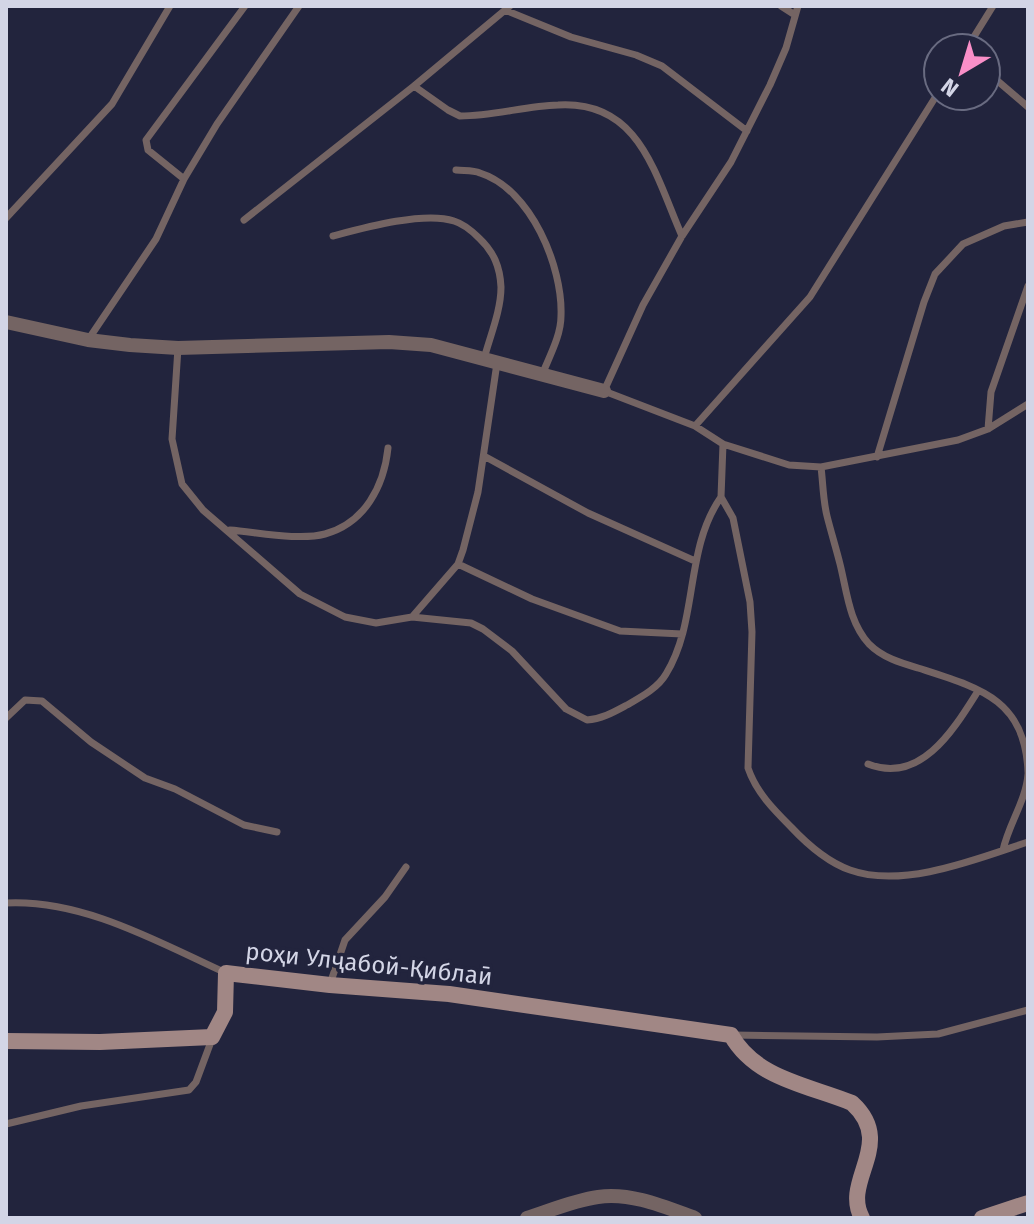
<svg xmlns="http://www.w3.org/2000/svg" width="1034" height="1224" font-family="'Fira Sans',sans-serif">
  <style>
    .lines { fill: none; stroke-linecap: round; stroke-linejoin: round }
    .lane { stroke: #746463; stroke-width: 7 }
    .street { stroke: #746463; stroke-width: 14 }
    .secondary { stroke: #a18785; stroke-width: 16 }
    .labels { text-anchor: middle; stroke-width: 7; stroke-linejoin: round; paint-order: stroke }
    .street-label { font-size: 24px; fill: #d3d5e6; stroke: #22243d }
  </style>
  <rect width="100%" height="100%" fill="#22243d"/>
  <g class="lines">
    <path class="lane" d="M510,6L414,86L448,110L460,116C494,116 525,106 558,105C640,100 655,175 682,236
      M781,6L795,15
      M798,6L786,48L770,85L731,162L682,236L643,305L604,391L695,426L723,444L789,465L821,467L958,440L988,429L1028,404
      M505,10L571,37L636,55L662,66L747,131
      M967,48L993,6
      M986,71L1028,107
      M456,170C464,171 473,170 480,173C531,189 563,267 561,316C561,336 549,357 542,375
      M184,179L148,150L146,140L245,6
      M6,218L112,104L170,6
      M244,220L414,86
      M333,236C363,228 424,211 454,221C464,224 472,231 479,238C494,252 500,267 501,287C501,311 490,336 484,359
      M88,340L156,239L184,179L217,124L299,6
      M178,348L172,439L182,484L203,510L300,594L345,617L376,623L412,617L471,623L483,629L512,651L566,709L587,720C602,719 614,712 627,705C641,697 658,688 666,674C699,620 684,550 721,497
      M695,426L810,297L938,93
      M988,429L991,392L1028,286
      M723,444L721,497L733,518L750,602L752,632L748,768C756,792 774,810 791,827C807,844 827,862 850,870C903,889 977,859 1028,842
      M484,456L588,513L695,561
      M877,457L924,302L935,274L963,244L1004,226L1028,222
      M821,467C823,483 823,500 827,516C831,532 836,548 840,564C847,592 849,622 869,644C883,658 901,663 918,668C980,688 1025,699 1028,772
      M230,530C257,532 299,541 325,534C365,523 384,486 388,448
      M458,564L532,599L620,631L682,634
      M412,617L458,564L463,550L478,492L497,363
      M6,718L25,700L42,701L91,742L145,778L175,789L244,825L277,832
      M868,764C921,785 954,729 978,691
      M1003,850C1009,823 1026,801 1028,774
      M6,903C83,899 158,942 226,973
      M330,984L345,940L385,897L406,867
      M733,1035L877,1037L938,1034L1028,1010
      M6,1124L81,1106L189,1090L196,1082L212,1039"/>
    <path class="street" d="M6,322L88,340L130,345L178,348L389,342L431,345L604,391
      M527,1218C549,1211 575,1200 598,1197C631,1192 665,1207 695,1218"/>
    <path class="secondary" d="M6,1041L100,1042L212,1037L225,1012L226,973L330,985L449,994L731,1035C756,1079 808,1085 852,1103C897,1144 841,1180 862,1218
      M982,1218L1028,1203"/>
  </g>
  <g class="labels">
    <g class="street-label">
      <text transform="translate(369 964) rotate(6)" y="8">роҳи Улҷабой-Қиблаӣ</text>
    </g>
  </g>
  <rect width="1034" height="1224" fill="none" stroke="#d3d5e6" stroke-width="16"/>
  <g transform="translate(962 72) rotate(218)"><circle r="38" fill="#22243d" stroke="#696b81" stroke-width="2"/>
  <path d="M0-6L14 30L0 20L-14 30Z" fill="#f98fc8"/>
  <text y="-12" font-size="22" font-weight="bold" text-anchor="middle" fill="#d3d5e6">N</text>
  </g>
</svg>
